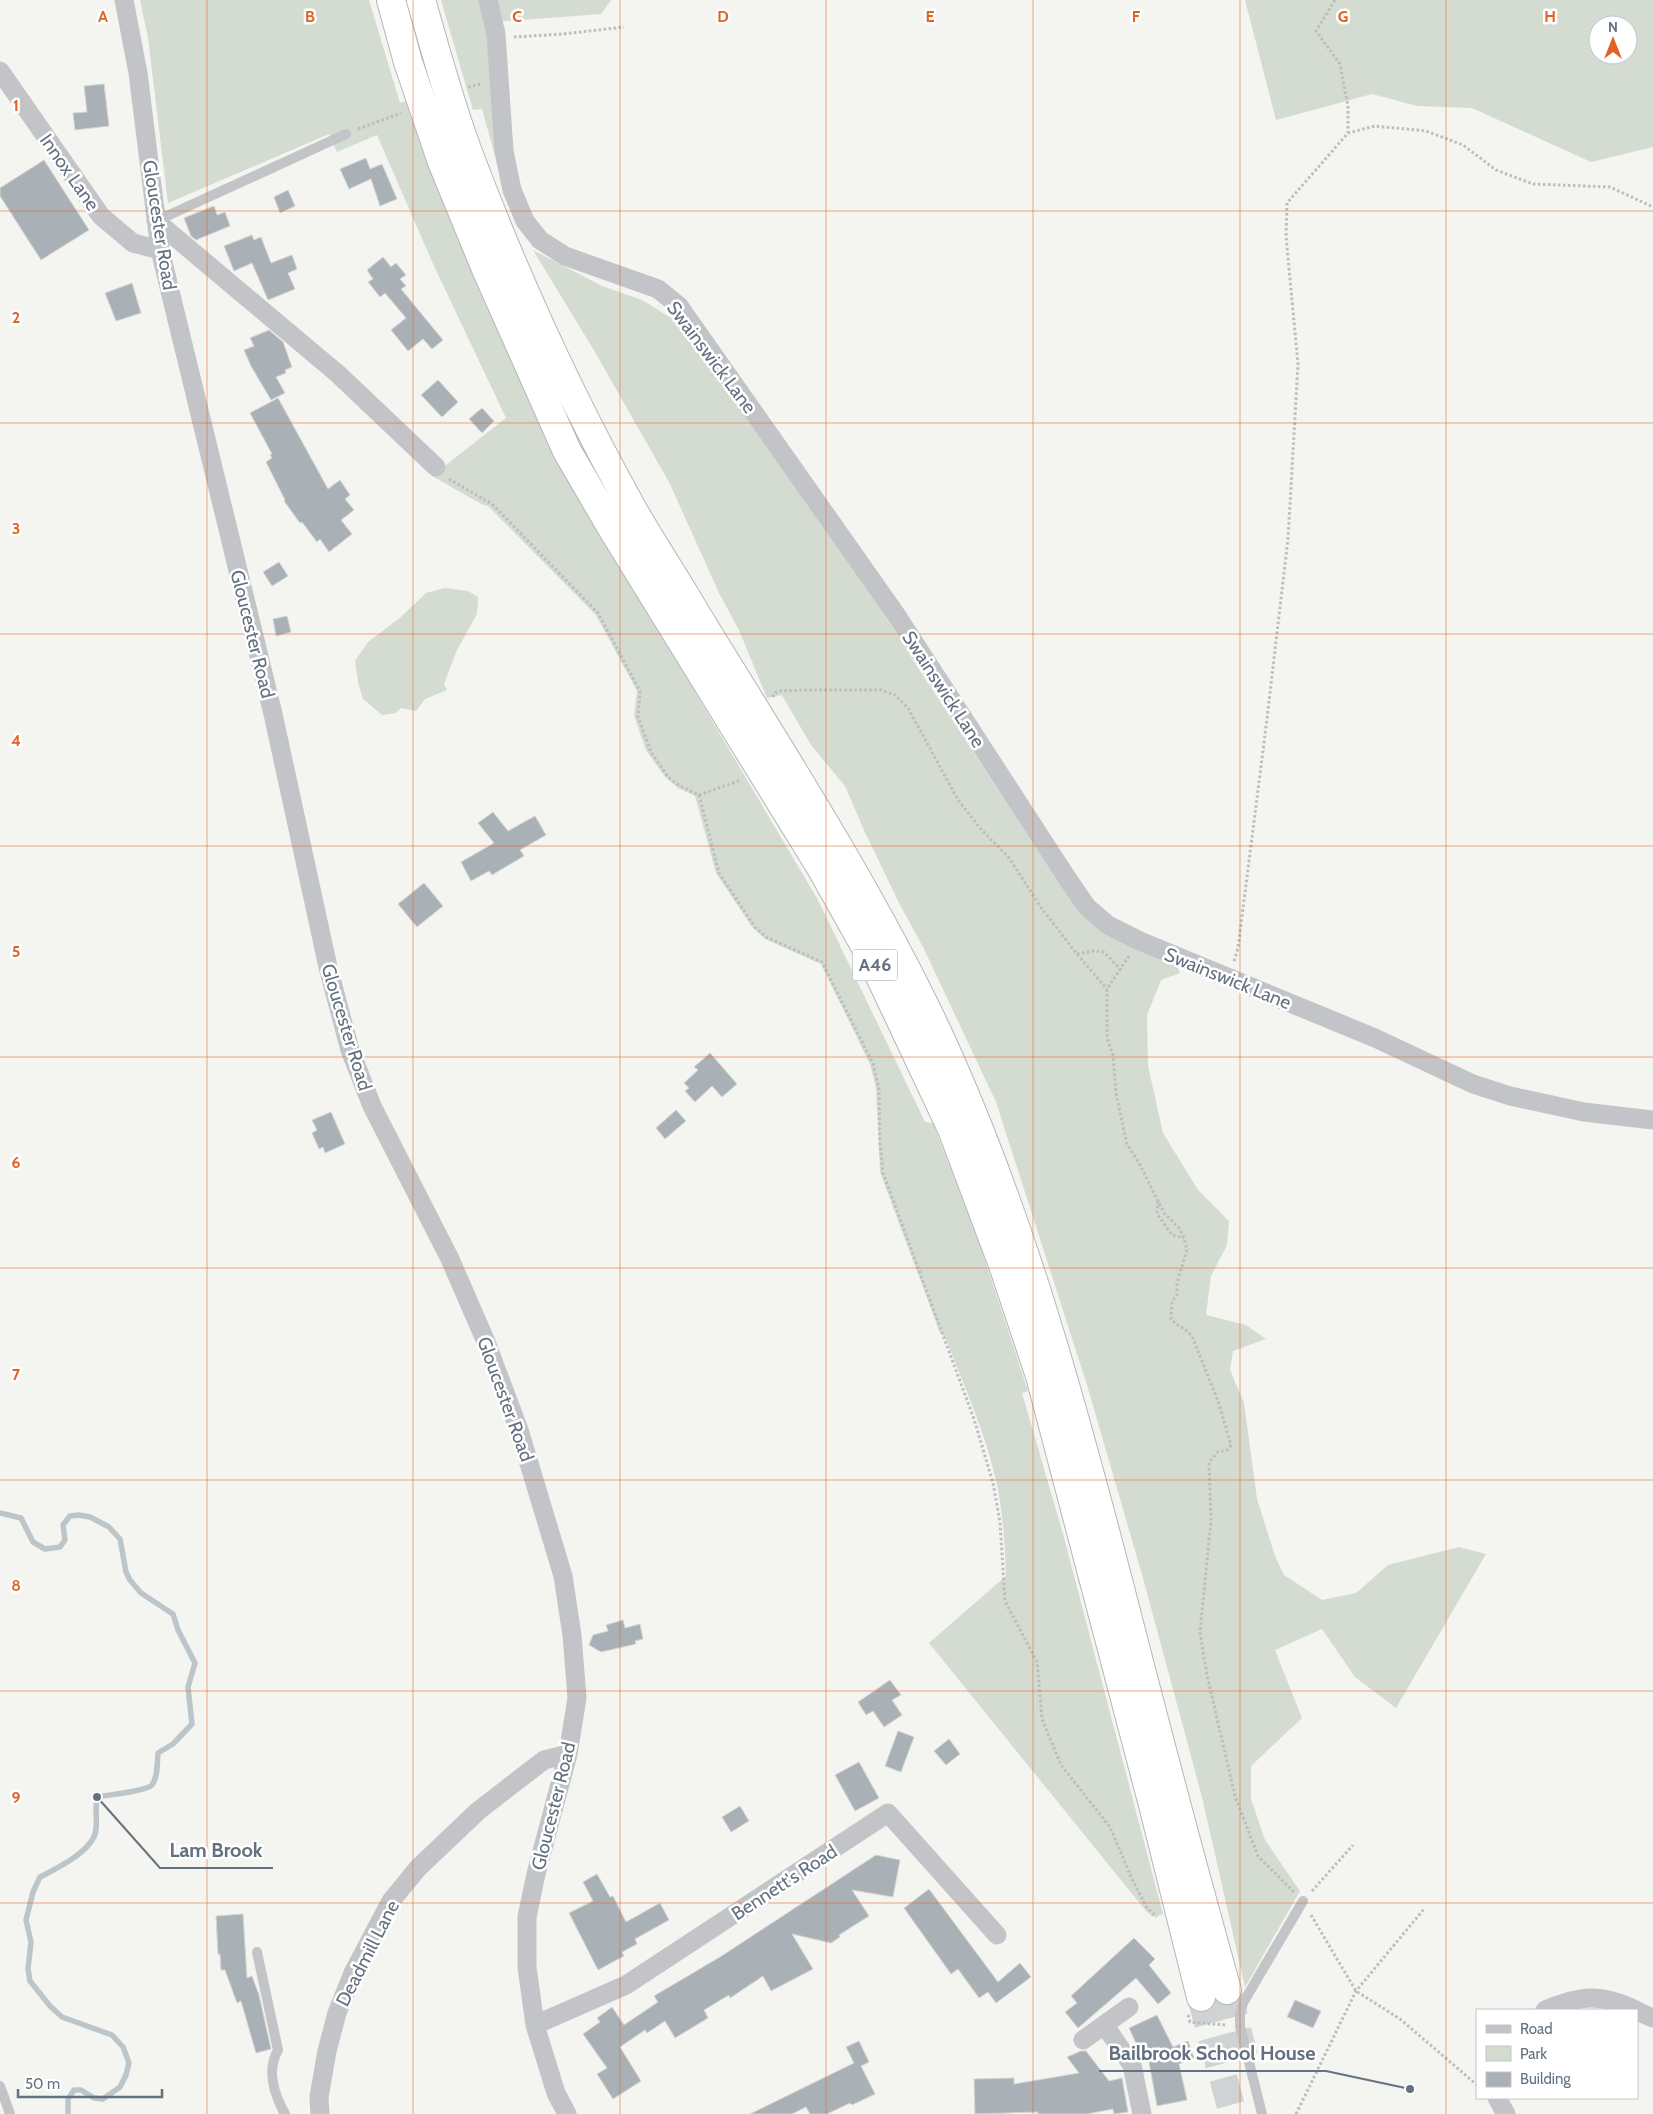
<svg xmlns="http://www.w3.org/2000/svg" width="1653" height="2114" font-family="Cabin,sans-serif">
  <style>
    .green { fill: #d4dbd1; fill-rule: evenodd }
    .lines { fill: none; stroke-linecap: round; stroke-linejoin: round }
    .stream { stroke: #bcc5ca; stroke-width: 5.5 }
    .building { fill: #aab1b6; stroke: #d5d5d3 }
    .highway-tunnel { stroke: #d0d3d4; stroke-width: 28; stroke-dasharray: 28 14; stroke-linecap: butt }
    .highway-casing { stroke: #b4b7ba; stroke-width: 30 }
    .path { stroke: #bbbdbf; stroke-width: 3; stroke-dasharray: 2.5 2.5; stroke-linecap: butt }
    .lane { stroke: #c2c4c8; stroke-width: 10 }
    .street { stroke: #c2c4c8; stroke-width: 19 }
    .highway { stroke: #fff; stroke-width: 28 }
    .grid { fill: none; stroke: #df6325; stroke-width: 1; stroke-opacity: 0.55 }
    .labels { text-anchor: middle; stroke-width: 5; stroke-linejoin: round; paint-order: stroke }
    .shield { fill: #fff; stroke: #929ca7; stroke-width: 1 }
    .shield-label { font-size: 18px; font-weight: bold; fill: #647181 }
    .street-label { font-size: 19px; fill: #647181; stroke: #fff }
    .grid-label { font-size: 16px; text-anchor: middle; font-weight: bold; fill: #df6325; stroke: #fff; stroke-width: 5; stroke-linejoin: round; paint-order: stroke }
    .leader { fill: none; stroke: #647181; stroke-width: 2 }
    .callout-dot { fill: #647181; stroke: #fff; stroke-width: 2 }
    .callout-label { font-size: 20px; text-anchor: middle; font-weight: bold; fill: #647181; stroke: #fff; stroke-width: 5; stroke-linejoin: round; paint-order: stroke }
  </style>
  <rect width="100%" height="100%" fill="#f4f4f0"/>
  <path class="green" d="M140,0H369L400,103L411,99L655,624L818,900L925,1122L933,1123L978,1239L1028,1391L1022,1393L1063,1534L1163,1914L1153,1917L1146,1911L929,1643L1006,1576C1005,1545 1003,1515 997,1485C986,1434 964,1385 945,1337L940,1333L880,1172L876,1088L870,1064L821,964L765,939L752,927L716,873L695,796L678,788L665,777L646,750L634,716L637,691L596,615L488,506L483,505L432,476L506,418L434,266L377,135L337,152L329,134L168,203L148,38Z
    M441,0H611L601,14L494,22L502,181L482,109L473,110Z
    M1245,0H1653V147L1591,162L1472,108L1417,106L1372,94L1276,120ZM1598,25H1628V55H1598Z
    M533,250L602,286L642,300L681,324L816,507L924,677L1061,885L1174,959L1180,973L1161,980L1147,1015L1148,1066L1163,1133L1198,1190L1229,1221L1227,1245L1211,1276L1206,1315L1246,1325L1266,1339L1233,1351L1230,1370L1244,1403L1257,1499L1275,1556L1284,1575L1322,1600L1356,1593L1388,1565L1459,1547L1486,1554L1396,1708L1355,1677L1322,1629L1275,1650L1302,1718L1251,1766V1799L1265,1840L1300,1891L1245,1987L1202,1797L1143,1578L1087,1385L996,1102L923,947L899,903L863,828L845,786L811,745L782,695L767,698L739,630L719,593L670,484L595,352Z
    M445,588L468,591L478,597L477,614L457,650L444,684L447,690L425,699L416,711L401,708L396,713L382,715L363,699L358,682L355,661L368,642L401,617L426,593Z"/>
  <g class="lines">
    <path class="stream" d="M0,1513L21,1518L33,1542L45,1549L60,1547L65,1540L63,1525L70,1516L79,1515L90,1517L109,1527L120,1539L126,1572L130,1580L141,1593L173,1614L178,1630L195,1663L188,1687L192,1724L173,1744L158,1753C157,1763 158,1777 152,1785C147,1791 108,1795 97,1797C95,1809 97,1818 96,1829C95,1850 56,1869 40,1877L33,1892L26,1920L31,1942L28,1969L30,1981L50,2006L62,2017L112,2035L123,2047L129,2063L126,2075L120,2087L103,2099L94,2098L81,2090H74L68,2099V2114"/>
  </g>
  <path class="building" d="M104,84L109,126L75,130L73,113L87,112L84,86Z
    M366,158L370,169L382,164L397,199L380,206L371,179L349,189L340,169Z
    M44,160L89,230L41,260L0,196V188Z
    M288,190L295,206L280,213L274,197Z
    M214,206L217,215L225,212L230,226L196,240L191,236L184,218Z
    M252,235L254,240L261,237L271,263L292,255L297,269L288,273L295,289L268,300L252,263L234,271L224,246Z
    M383,257L391,267L396,263L406,275L400,279L406,286L401,289L443,340L432,349L423,339L408,351L391,330L406,318L385,293L380,297L368,282L373,279L367,270Z
    M132,283L141,313L116,321L105,293Z
    M269,330L283,342L292,367L285,370L286,373L276,377L285,393L271,400L251,366L244,350L254,346L250,338Z
    M438,380L458,402L442,417L421,395Z
    M278,398L328,489L340,480L350,495L345,499L354,510L341,520L352,534L329,552L320,539L317,542L302,522L300,523L284,501L285,500L266,462L272,458L270,455L272,454L250,413Z
    M482,408L494,421L482,433L469,419Z
    M279,562L288,576L272,586L263,572Z
    M287,616L291,632L276,636L273,619Z
    M493,812L508,831L535,816L546,835L520,850L524,856L492,875L489,871L471,881L461,862L494,843L478,823Z
    M424,883L443,906L417,927L398,904Z
    M710,1053L737,1084L722,1097L712,1086L695,1102L685,1091L689,1088L684,1083L698,1070L694,1067Z
    M676,1110L686,1121L665,1139L656,1128Z
    M331,1112L345,1144L325,1153L323,1147L319,1149L312,1133L317,1130L312,1120Z
    M623,1620L625,1628L640,1624L643,1639L635,1641L636,1644L601,1652L589,1645L593,1635L608,1631L606,1625Z
    M890,1680L901,1695L892,1700L902,1715L884,1727L873,1711L866,1715L858,1702Z
    M898,1731L914,1737L901,1772L885,1766Z
    M949,1739L960,1754L946,1765L934,1751Z
    M859,1762L879,1798L855,1811L835,1775Z
    M740,1806L749,1821L731,1832L722,1817Z
    M876,1855L900,1860L893,1897L852,1890L869,1916L839,1935L840,1937L831,1943L792,1934L813,1969L771,1991L763,1976L730,1998L729,1995L704,2010L708,2018L675,2038L665,2021L647,2033L645,2030L620,2047L641,2081L613,2099L597,2074L607,2068L583,2034L600,2022L597,2018L612,2007L624,2025L658,2002L654,1996L720,1957Z
    M597,1874L610,1897L613,1896L626,1922L660,1903L669,1920L635,1939L637,1944L622,1952L624,1956L598,1970L569,1913L593,1901L583,1882Z
    M929,1889L998,1982L1020,1963L1031,1977L996,2003L988,1992L979,1998L958,1969L951,1974L904,1908Z
    M243,1914L247,1978L252,1976L259,1995L271,2049L256,2053L241,2001L237,2003L225,1970H221L220,1954H218L216,1916Z
    M1134,1938L1155,1959L1149,1965L1171,1993L1158,2004L1136,1978L1078,2028L1065,2012L1077,2003L1071,1996Z
    M1295,2000L1321,2011L1313,2028L1287,2017Z
    M1157,2015L1173,2047L1188,2041L1194,2058L1179,2064L1187,2100L1157,2106L1147,2051L1141,2054L1129,2028Z
    M859,2041L869,2062L861,2066L875,2094L852,2105L850,2103L827,2114H810L806,2107L792,2114H750L854,2063L846,2047Z
    M1081,2051H1086L1109,2081L1122,2078L1128,2112L1114,2114L1113,2109L1087,2114H1038V2112L975,2114L974,2079L1014,2078V2084L1079,2073L1067,2057Z"/>
  <g class="lines">
    <path class="highway-tunnel" d="M1227,1990L1244,2056
      M1201,1997L1233,2114"/>
    <g class="highway-casing">
      <path id="highway" d="M391,0L408,62L442,162L486,269L567,451L613,530L820,866L870,955L952,1129L1003,1265L1040,1376L1152,1801L1201,1997
        M421,0C436,52 450,105 469,155C515,277 570,397 633,510C653,545 675,578 695,612C778,748 866,882 934,1025C1019,1206 1071,1399 1121,1592C1155,1725 1190,1858 1227,1990"/>
    </g>
    <path class="path" d="M1335,0L1316,31L1340,64L1348,106V133
      M514,37L563,34L624,27
      M468,87L481,84
      M358,129L401,113
      M449,479L492,504L598,613L640,691L638,717L651,752L668,777L680,786L699,795L719,873L755,927L766,937L822,962L873,1064L879,1089L880,1142L883,1173L974,1419L993,1483L1000,1522L1005,1601L1037,1662L1042,1719L1061,1765L1110,1827L1131,1877L1147,1908L1157,1917
      M774,697L773,695L778,691L806,690H881L895,695L908,708L958,800L980,828L1009,858L1042,909L1077,954L1107,989
      M699,795L741,780
      M1077,954L1093,951L1104,952L1121,970
      M1129,956L1107,989V1038L1113,1055L1116,1094L1127,1144L1139,1163L1164,1213L1179,1228L1184,1238L1187,1250L1177,1283V1294L1172,1302L1171,1319C1177,1326 1185,1328 1192,1336L1219,1404L1231,1445L1227,1450L1218,1452L1209,1462L1211,1520L1200,1632L1207,1675L1235,1796L1258,1856L1294,1892
      M1234,961L1238,948L1266,727L1288,539L1298,364L1286,236L1287,203L1348,133L1375,126L1426,131L1463,145L1496,170L1533,184L1610,187L1653,207
      M1158,1201L1157,1214L1172,1235L1184,1238
      M1312,1891L1353,1845
      M1311,1915L1356,1991L1400,2019L1477,2085
      M1188,2015L1190,2022L1226,2025
      M1296,2114L1356,1991L1424,1909"/>
    <path class="lane" d="M156,221L346,134
      M257,1952L278,2050C266,2071 274,2094 285,2114
      M0,2086L10,2114
      M1262,2114L1240,2026V2014L1243,2003L1303,1901"/>
    <path class="street" d="M124,0L138,73L160,250L273,714L328,967L350,1050L372,1106L450,1259L486,1342L519,1430L563,1576L572,1635L577,1698L568,1754L536,1874L527,1917V1967L535,2025L556,2093L567,2114
      M488,0L496,34L504,151L512,190L525,221L540,240L565,256L658,289L679,306L895,613L1069,881L1087,907L1108,925L1140,941L1375,1038L1473,1084L1510,1096L1584,1112L1653,1120
      M0,71L101,216L133,243L160,250
      M156,221L338,374L436,467
      M1545,2010C1581,1995 1600,1993 1636,2010
      M1637,2011L1653,2018
      M535,2025L626,1985L888,1813L997,1935
      M1105,2026L1132,2065L1142,2114
      M1083,2040L1129,2007
      M1497,2098L1506,2114
      M320,2114L319,2097L327,2051L337,2013L353,1973L391,1901L418,1868L478,1811L544,1760L568,1754"/>
    <use href="#highway" class="highway"/>
  </g>
  <path class="grid" d="M207,0V2114M413,0V2114M620,0V2114M826,0V2114M1033,0V2114M1240,0V2114M1446,0V2114M0,211H1653M0,423H1653M0,634H1653M0,846H1653M0,1057H1653M0,1268H1653M0,1480H1653M0,1691H1653M0,1903H1653"/>
  <g class="labels">
    <rect class="shield" x="852.5" y="949.5" width="45" height="31" rx="4"/>
    <g class="shield-label">
      <text x="875" y="971">A46</text>
    </g>
    <g class="street-label">
      <text transform="translate(70 172) rotate(55)" y="7">Innox Lane</text>
      <text transform="translate(160 225) rotate(81)" y="7">Gloucester Road</text>
      <text transform="translate(712 357) rotate(53)" y="7">Swainswick Lane</text>
      <text transform="translate(253 634) rotate(76)" y="7">Gloucester Road</text>
      <text transform="translate(944 689) rotate(57)" y="7">Swainswick Lane</text>
      <text transform="translate(1228 978) rotate(22)" y="7">Swainswick Lane</text>
      <text transform="translate(347 1027) rotate(73)" y="7">Gloucester Road</text>
      <text transform="translate(506 1399) rotate(70)" y="7">Gloucester Road</text>
      <text transform="translate(553 1806) rotate(-76)" y="7">Gloucester Road</text>
      <text transform="translate(784 1882) rotate(-33)" y="7">Bennett's Road</text>
      <text transform="translate(367 1953) rotate(-63)" y="7">Deadmill Lane</text>
    </g>
  </g>
  <g class="grid-label">
    <text x="103" y="22">A</text>
    <text x="310" y="22">B</text>
    <text x="517" y="22">C</text>
    <text x="723" y="22">D</text>
    <text x="930" y="22">E</text>
    <text x="1136" y="22">F</text>
    <text x="1343" y="22">G</text>
    <text x="1550" y="22">H</text>
    <text x="16" y="111">1</text>
    <text x="16" y="323">2</text>
    <text x="16" y="534">3</text>
    <text x="16" y="746">4</text>
    <text x="16" y="957">5</text>
    <text x="16" y="1168">6</text>
    <text x="16" y="1380">7</text>
    <text x="16" y="1591">8</text>
    <text x="16" y="1803">9</text>
  </g>
  <path class="leader" d="M97 1797L160 1868H273M1410 2089L1326 2071H1099"/>
  <g class="callout-dot">
    <circle cx="97" cy="1797" r="5"/>
    <circle cx="1410" cy="2089" r="5"/>
  </g>
  <g class="callout-label">
    <text x="216" y="1857">Lam Brook</text>
    <text x="1212" y="2060">Bailbrook School House</text>
  </g>
  <rect x="1476" y="2009" width="162" height="90" fill="#ffffff" stroke="#c1c6cd"/>
  <rect x="1486" y="2025" width="25" height="8" fill="#c2c4c8" stroke="#c1c6cd"/>
  <text x="1520" y="2034" font-size="15" fill="#647181">Road</text>
  <rect x="1486" y="2046" width="25" height="15" fill="#d4dbd1" stroke="#c1c6cd"/>
  <text x="1520" y="2059" font-size="15" fill="#647181">Park</text>
  <rect x="1486" y="2072" width="25" height="15" fill="#aab1b6" stroke="#c1c6cd"/>
  <text x="1520" y="2084" font-size="15" fill="#647181">Building</text>
  <g transform="translate(1613 40)"><circle r="24" fill="#ffffff" stroke="#c1c6cd"/>
  <path d="M0-4L9 19L0 12L-9 19Z" fill="#df6325"/>
  <text y="-8" font-size="14" font-weight="bold" text-anchor="middle" fill="#647181">N</text>
  </g>
  <path d="M18 2089v8h144v-8" fill="none" stroke="#647181" stroke-width="2.5"/>
  <text x="25" y="2089" font-size="15" fill="#647181" stroke="#ffffff" stroke-width="4" paint-order="stroke">50 m</text>
</svg>
